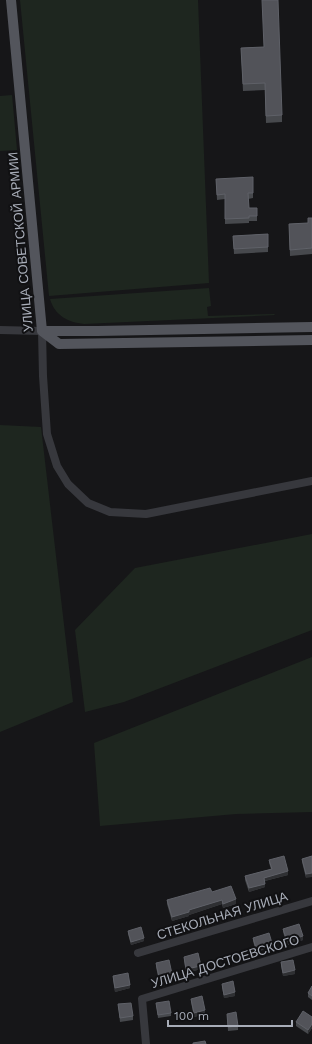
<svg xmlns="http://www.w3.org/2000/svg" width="312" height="1044" font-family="'Work Sans',sans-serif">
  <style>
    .green { fill: #1e261f }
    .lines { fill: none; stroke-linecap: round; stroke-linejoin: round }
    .minor { stroke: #37383d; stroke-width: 8 }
    .major { stroke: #53555c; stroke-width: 10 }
    .wall { fill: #47494d }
    .shaded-wall { fill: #2f3033 }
    .building { fill: #525359; stroke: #5f6168 }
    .labels { text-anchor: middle; stroke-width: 4; stroke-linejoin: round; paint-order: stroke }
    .street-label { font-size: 13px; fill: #a8adb8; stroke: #111113 }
  </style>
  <rect width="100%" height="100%" fill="#161618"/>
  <path class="green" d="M20,0H198L209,283L49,296Z
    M12,95L17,150L0,151V96Z
    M209,288L211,306L207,307L208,316L274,314L275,315L84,324C68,322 55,316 50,299Z
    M0,425L41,427L73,702L0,732Z
    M312,534V630L124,702L85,712L75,630L135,568Z
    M312,657V812L236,814L100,826L94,743Z"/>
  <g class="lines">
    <path class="minor" d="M0,330L42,331L43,376L47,434L57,466L68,484L88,503L110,512L146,514L312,481
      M138,953L312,901
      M146,1044L142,999L312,947"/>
    <path class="major" d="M11,0L42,331
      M42,331L59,344L312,340
      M42,331H97L312,327"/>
  </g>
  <path class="wall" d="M264,47L282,115V122L266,123L265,90L243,91L241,48Z
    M216,179L253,193V198L248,199L249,208L257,216V221H249V223L225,224V199L217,200Z
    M308,218H312V254L290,256L289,224L308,223Z
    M268,234V252L234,254L233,236Z
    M312,856L306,878L302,862V859Z
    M269,860L288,875L265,881V887L249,892L245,880V876L271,869L269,863Z
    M212,892L236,904L223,908L222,904L189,915V916L172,921L167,904V900Z
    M283,929L303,940L287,945L283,932Z
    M128,931L144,941L131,945L128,934Z
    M253,938L272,947L256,952L253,941Z
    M184,957L201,969L186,973L184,960Z
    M281,962L295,974L283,976L281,966Z
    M156,963L172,978L159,981L156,967Z
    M113,976L130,988L115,992L113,980Z
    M222,984L235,996L224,998L222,987Z
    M312,986V1000L308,997V993Z
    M191,999L205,1014L194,1017L191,1002Z
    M156,1003L171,1013V1016L158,1018Z
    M118,1004L133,1016V1020L120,1022Z
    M227,1014L238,1026V1030L228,1031Z
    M312,1017V1028L308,1034L296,1026V1022Z"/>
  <path class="shaded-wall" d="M288,871V875L264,881V878Z
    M312,873V877L306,878V874Z
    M265,884V887L249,892V888Z
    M236,899V904L223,908V904Z
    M222,900V904L189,915V916L172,921V917L189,910Z
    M303,936V940L287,945V941Z
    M144,938V941L131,945V942Z
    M272,943V947L256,952V948Z
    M201,966V969L186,973V969Z
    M295,970V974L283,976V973Z
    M172,974V978L159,981V977Z
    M130,985V988L115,992V988Z
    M235,992V996L224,998V995Z
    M205,1010V1014L194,1017V1013Z
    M312,1024V1028L308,1034V1030Z"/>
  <path class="building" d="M262,0H278L282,115L266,116L265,83L243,84L241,48L264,47Z
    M253,177V193H248L249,208H257V216H249V218L225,219V194L217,195L216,179Z
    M308,218H312V248L290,250L289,224L308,223Z
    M268,234V247L234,249L233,236Z
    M284,856L288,871L264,878L265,884L249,888L245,876L272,869L269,860Z
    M312,856V873L306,874L302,859Z
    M231,886L236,899L223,904L222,900L189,910V912L172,917L167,900L210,888L212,892Z
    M299,924L303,936L287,941L283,929Z
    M141,927L144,938L131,942L128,931Z
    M269,933L272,943L256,948L253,938Z
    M198,953L201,966L186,969L184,957Z
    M169,960L172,974L159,977L156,963Z
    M293,960L295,970L283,973L281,962Z
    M128,973L130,985L115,988L113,976Z
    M233,981L235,992L224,995L222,984Z
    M312,986V996L308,993Z
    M202,996L205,1010L194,1013L191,999Z
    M169,1001L171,1013L158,1015L156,1003Z
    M131,1003L133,1016L120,1018L118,1004Z
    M303,1011L312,1017V1024L308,1030L296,1022Z
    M236,1012L238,1026L228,1027L227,1014Z
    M205,1041L206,1044H193V1043Z"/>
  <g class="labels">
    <g class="street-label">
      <text transform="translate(20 242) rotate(-95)" y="5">УЛИЦА СОВЕТСКОЙ АРМИИ</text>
      <text transform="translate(222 915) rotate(-17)" y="5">СТЕКОЛЬНАЯ УЛИЦА</text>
      <text transform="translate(225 961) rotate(-17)" y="5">УЛИЦА ДОСТОЕВСКОГО</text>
    </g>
  </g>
  <path d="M168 1020v6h124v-6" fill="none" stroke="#a8adb8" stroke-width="2"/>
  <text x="174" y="1020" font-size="12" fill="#a8adb8" stroke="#111113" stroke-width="3" paint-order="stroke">100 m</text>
</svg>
